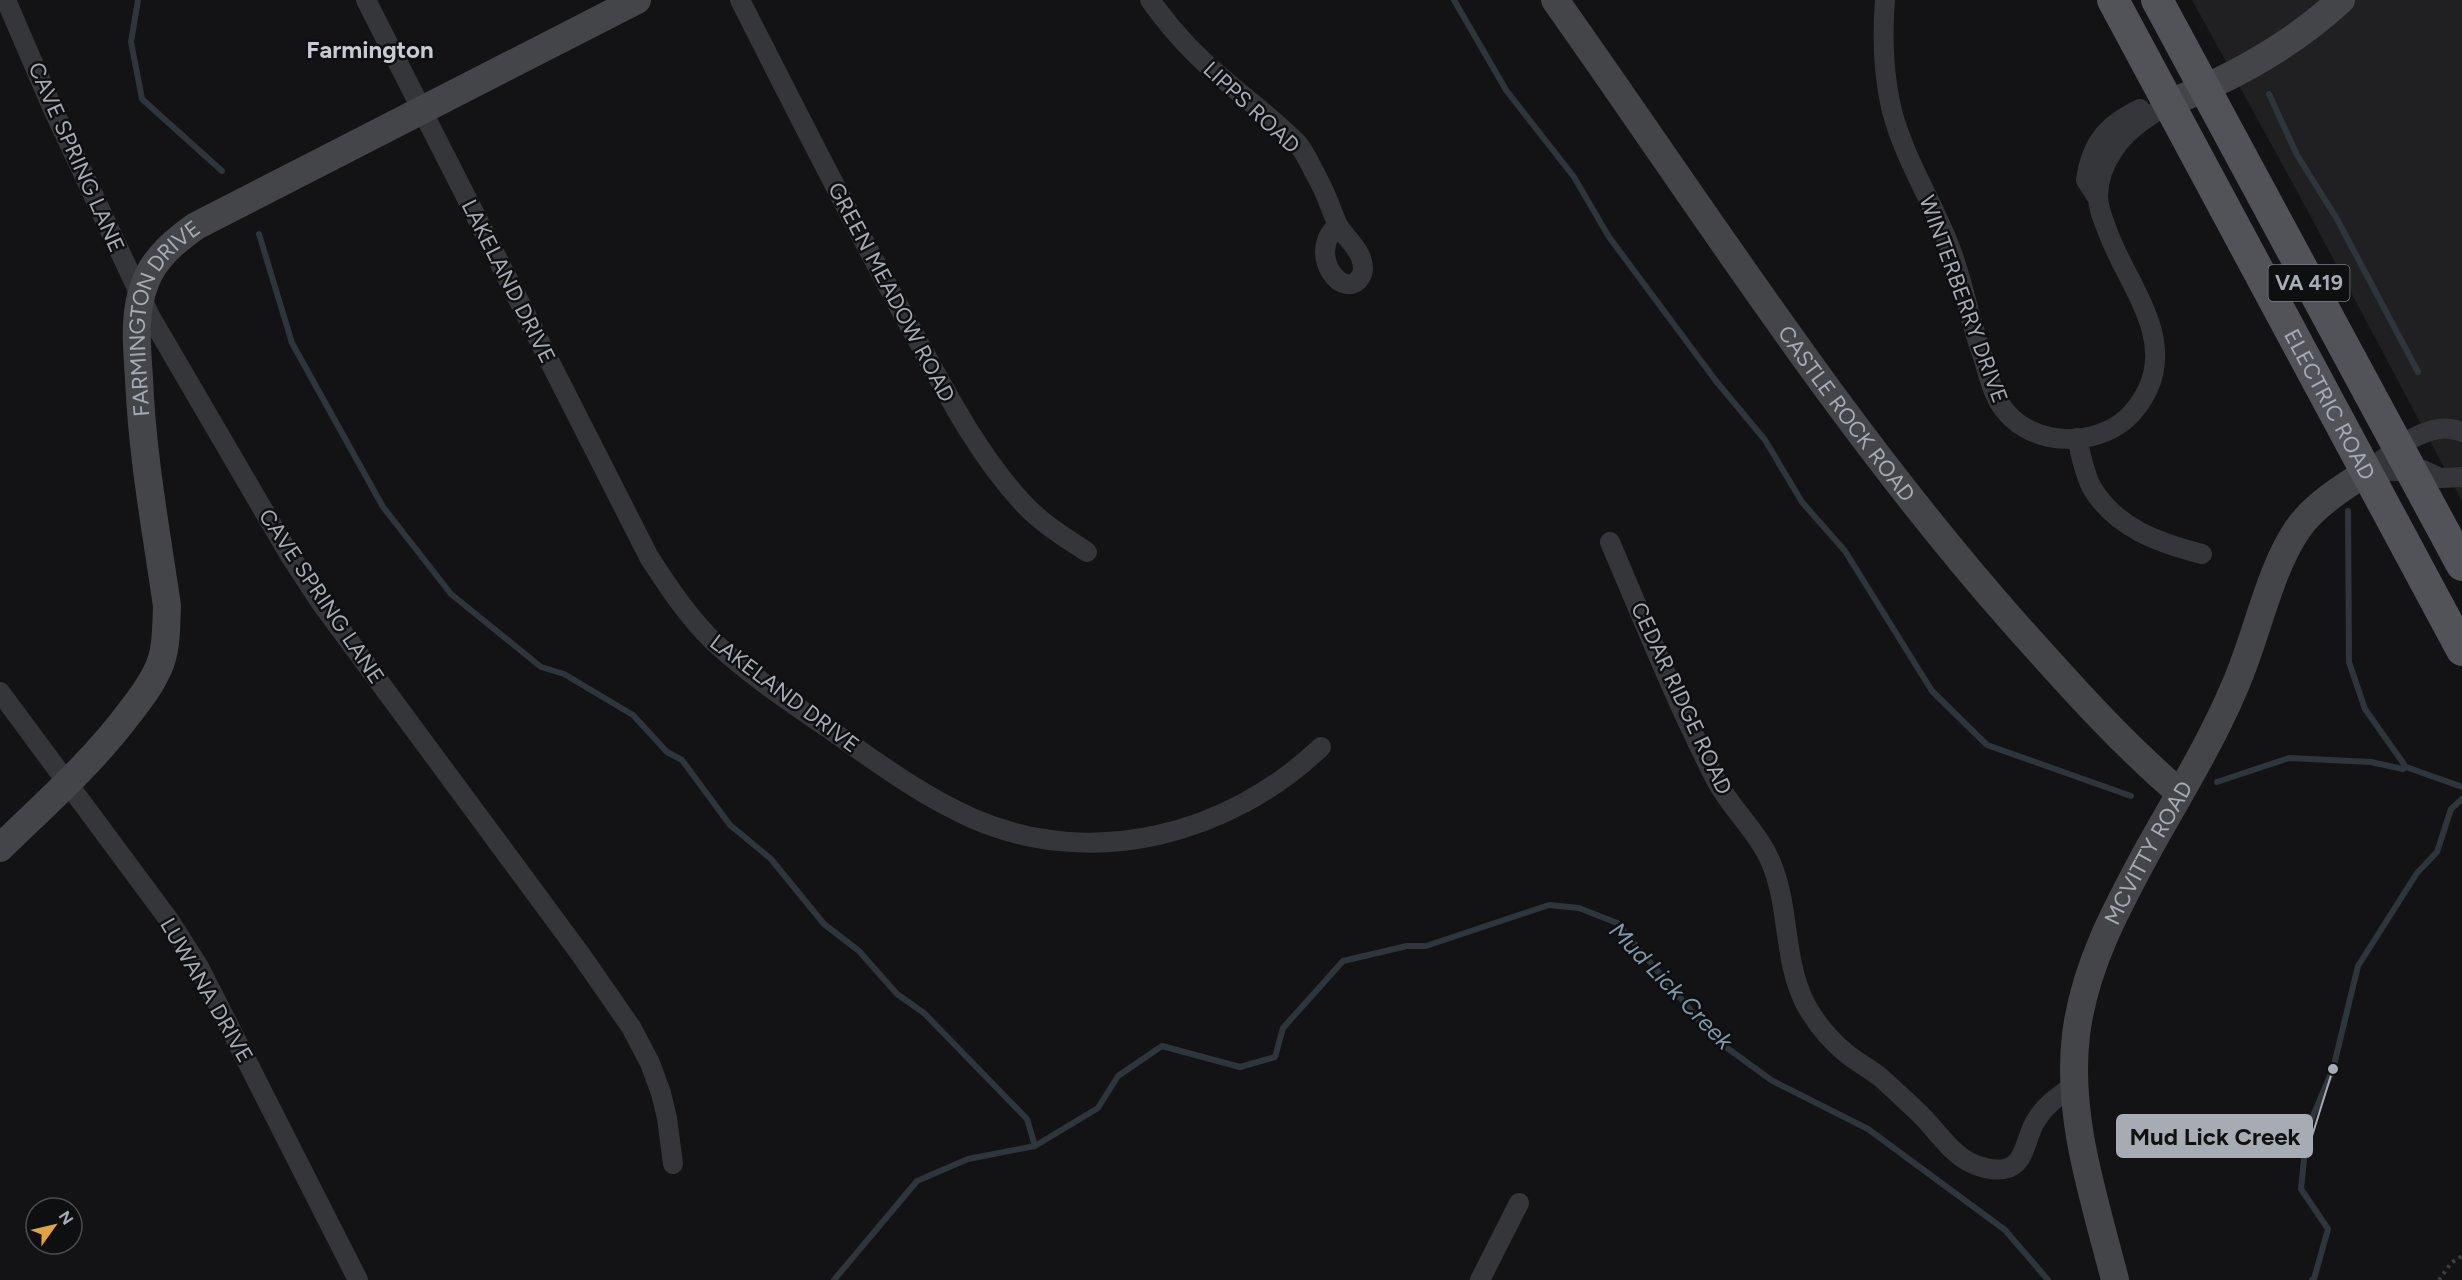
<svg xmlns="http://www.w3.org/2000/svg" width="2462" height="1280" font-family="Figtree,sans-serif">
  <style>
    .built { fill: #202022 }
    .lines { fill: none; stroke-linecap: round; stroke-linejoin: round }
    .stream { stroke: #2e363c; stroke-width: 6 }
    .path { stroke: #3b3d40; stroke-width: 4; stroke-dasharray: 3 4.5; stroke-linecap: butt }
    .street { stroke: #353639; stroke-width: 20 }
    .secondary { stroke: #434549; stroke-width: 28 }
    .primary { stroke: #515358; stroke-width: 32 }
    .labels { text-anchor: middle; stroke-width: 5; stroke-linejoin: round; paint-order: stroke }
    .shield { fill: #0e0f10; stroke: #787c83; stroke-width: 1.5 }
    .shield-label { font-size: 21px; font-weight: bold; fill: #a6abb4 }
    .street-label { font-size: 22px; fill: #a6abb4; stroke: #0e0f10 }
    .neighbourhood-label { font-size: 24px; font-weight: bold; fill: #c7cad0; stroke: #0e0f10 }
    .water-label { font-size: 24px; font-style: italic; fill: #809aac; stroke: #0e0f10 }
    .leader { fill: none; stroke: #a6abb4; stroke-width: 2 }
    .callout-dot { fill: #a6abb4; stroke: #0e0f10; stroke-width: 2 }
    .callout { fill: #a6abb4; stroke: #a6abb4; stroke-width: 2 }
    .callout-label { font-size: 24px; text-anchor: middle; font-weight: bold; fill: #111 }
  </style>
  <rect width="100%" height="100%" fill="#131315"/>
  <path class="built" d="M2192,0H2462V501L2297,191Z"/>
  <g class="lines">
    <path class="stream" d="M138,0L131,42L142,99L222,171
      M1454,0L1506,90L1574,177L1609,237L1716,381L1765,440L1802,502L1845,551L1932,691L1987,745L2131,796
      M2269,94L2297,155L2337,219L2418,372
      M259,234L292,343L383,507L451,594L541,667L564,674L633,715L667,752L682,760L730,825L771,859L824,924L859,951L897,994L924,1013L1027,1119L1035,1146
      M2348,511L2349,662L2365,709L2406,767
      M2217,782L2289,758L2371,762L2403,769L2406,767L2462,787
      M834,1280L917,1181L968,1159L1035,1146L1098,1108L1118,1076L1162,1046L1240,1067L1275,1057L1283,1028L1343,961L1407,946H1426L1549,905L1579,908L1617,923L1715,1039L1771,1080L1868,1129L2005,1230L2048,1280
      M2312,1280L2314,1279L2328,1229L2301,1189L2307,1130L2333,1069L2358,966L2417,873L2437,852L2451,809L2462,799"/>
    <path class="path" d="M2439,1280L2451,1263L2462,1256"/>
    <path class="street" d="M6,0L52,107L150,316L289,554L321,603L581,955L631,1027L650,1063L661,1093L667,1118L673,1164
      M366,0L649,557C669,588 689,618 715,643C752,677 794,705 835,733C879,764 924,797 974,819C1093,870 1229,835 1321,747
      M740,0C797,112 853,224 914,334C946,392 977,453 1022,502C1041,523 1063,536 1087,552
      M1150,0C1172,31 1198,59 1228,83C1251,103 1276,121 1297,143C1306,153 1311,167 1318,179C1326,193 1331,210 1338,225C1344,236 1357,246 1361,258C1363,264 1364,271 1361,276C1346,304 1304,255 1338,225
      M1885,0C1882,37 1883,71 1891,107C1903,157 1933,202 1951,250C1964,285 1970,322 1983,357C1989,376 1993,398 2007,413C2035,446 2094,447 2126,419C2135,411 2143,399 2148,389C2174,332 2123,279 2106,227C2102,217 2098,207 2098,196C2098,178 2105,162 2115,148C2127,129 2150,116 2169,103
      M2098,199L2086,180C2091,144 2106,125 2140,109
      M2077,438C2081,455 2084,473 2092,488C2116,528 2159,543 2202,554
      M2367,472C2391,453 2429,417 2462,432
      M2367,472L2423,470L2440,478L2462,477
      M1610,542C1644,622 1677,704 1717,782C1733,811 1760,834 1772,865C1790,910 1783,961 1806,1005C1816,1023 1831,1041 1847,1054C1857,1062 1870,1069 1880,1077C1894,1089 1907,1102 1920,1114C1936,1130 1949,1151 1969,1162C1978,1167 1993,1171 2004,1169C2027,1165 2025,1135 2037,1119C2046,1104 2059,1096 2073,1086
      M0,692L169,920L199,967L358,1280
      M1480,1280L1519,1203"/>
    <g class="secondary">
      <path id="s1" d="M1555,0C1705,212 1844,431 2017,626C2069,684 2120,742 2180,793"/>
      <path d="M2169,103C2231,79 2292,45 2341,0"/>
      <path id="s2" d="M0,848C45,804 93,762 130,712C141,698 151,685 158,669C167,650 166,627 167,606C156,530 142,455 139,378C137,347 133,314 145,283C154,258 175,241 196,226L637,0"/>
      <path id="s3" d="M2115,1280C2095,1200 2066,1118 2076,1035C2084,968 2116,909 2148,850C2178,796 2211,743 2235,686C2256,639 2269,571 2297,530C2313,506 2343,487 2367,472"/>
    </g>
    <g class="primary">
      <path id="s4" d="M2113,0L2462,650"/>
      <path d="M2157,0L2462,565"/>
    </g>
  </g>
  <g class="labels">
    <rect class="shield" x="2268.5" y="265" width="81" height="36" rx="4.5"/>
    <g class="shield-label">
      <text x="2309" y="290">VA 419</text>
    </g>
    <g class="street-label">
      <text transform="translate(1252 107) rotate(43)" y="8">LIPPS ROAD</text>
      <text transform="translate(77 157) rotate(66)" y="8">CAVE SPRING LANE</text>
      <text transform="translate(509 281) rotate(63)" y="8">LAKELAND DRIVE</text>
      <text transform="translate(892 292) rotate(62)" y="8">GREEN MEADOW ROAD</text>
      <text transform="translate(1964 299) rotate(70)" y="8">WINTERBERRY DRIVE</text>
      <text dy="8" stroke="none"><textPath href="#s2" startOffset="602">FARMINGTON DRIVE</textPath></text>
      <text dy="8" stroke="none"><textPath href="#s4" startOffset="459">ELECTRIC ROAD</textPath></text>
      <text dy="8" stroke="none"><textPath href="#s1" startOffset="506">CASTLE ROCK ROAD</textPath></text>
      <text transform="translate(322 596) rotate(56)" y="8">CAVE SPRING LANE</text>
      <text transform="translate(785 693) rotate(37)" y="8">LAKELAND DRIVE</text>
      <text transform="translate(1682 698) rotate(65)" y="8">CEDAR RIDGE ROAD</text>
      <text dy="8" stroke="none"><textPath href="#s3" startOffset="447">MCVITTY ROAD</textPath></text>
      <text transform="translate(207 990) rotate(60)" y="8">LUWANA DRIVE</text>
    </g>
    <g class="neighbourhood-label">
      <text x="370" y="58">Farmington</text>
    </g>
    <g class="water-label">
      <text transform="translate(1671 986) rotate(46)" y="8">Mud Lick Creek</text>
    </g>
  </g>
  <path class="leader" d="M2333 1069L2312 1136"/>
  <circle class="callout-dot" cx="2333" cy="1069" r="6"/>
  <rect class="callout" x="2117" y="1115" width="195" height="42" rx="6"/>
  <g class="callout-label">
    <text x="2215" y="1145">Mud Lick Creek</text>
  </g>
  <g transform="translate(54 1226) rotate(56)"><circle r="28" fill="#0e0f10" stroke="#4b4d52" stroke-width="1.5"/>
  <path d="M0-4.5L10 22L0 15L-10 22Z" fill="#dfa341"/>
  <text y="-9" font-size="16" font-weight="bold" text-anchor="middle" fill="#a6abb4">N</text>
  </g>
</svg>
